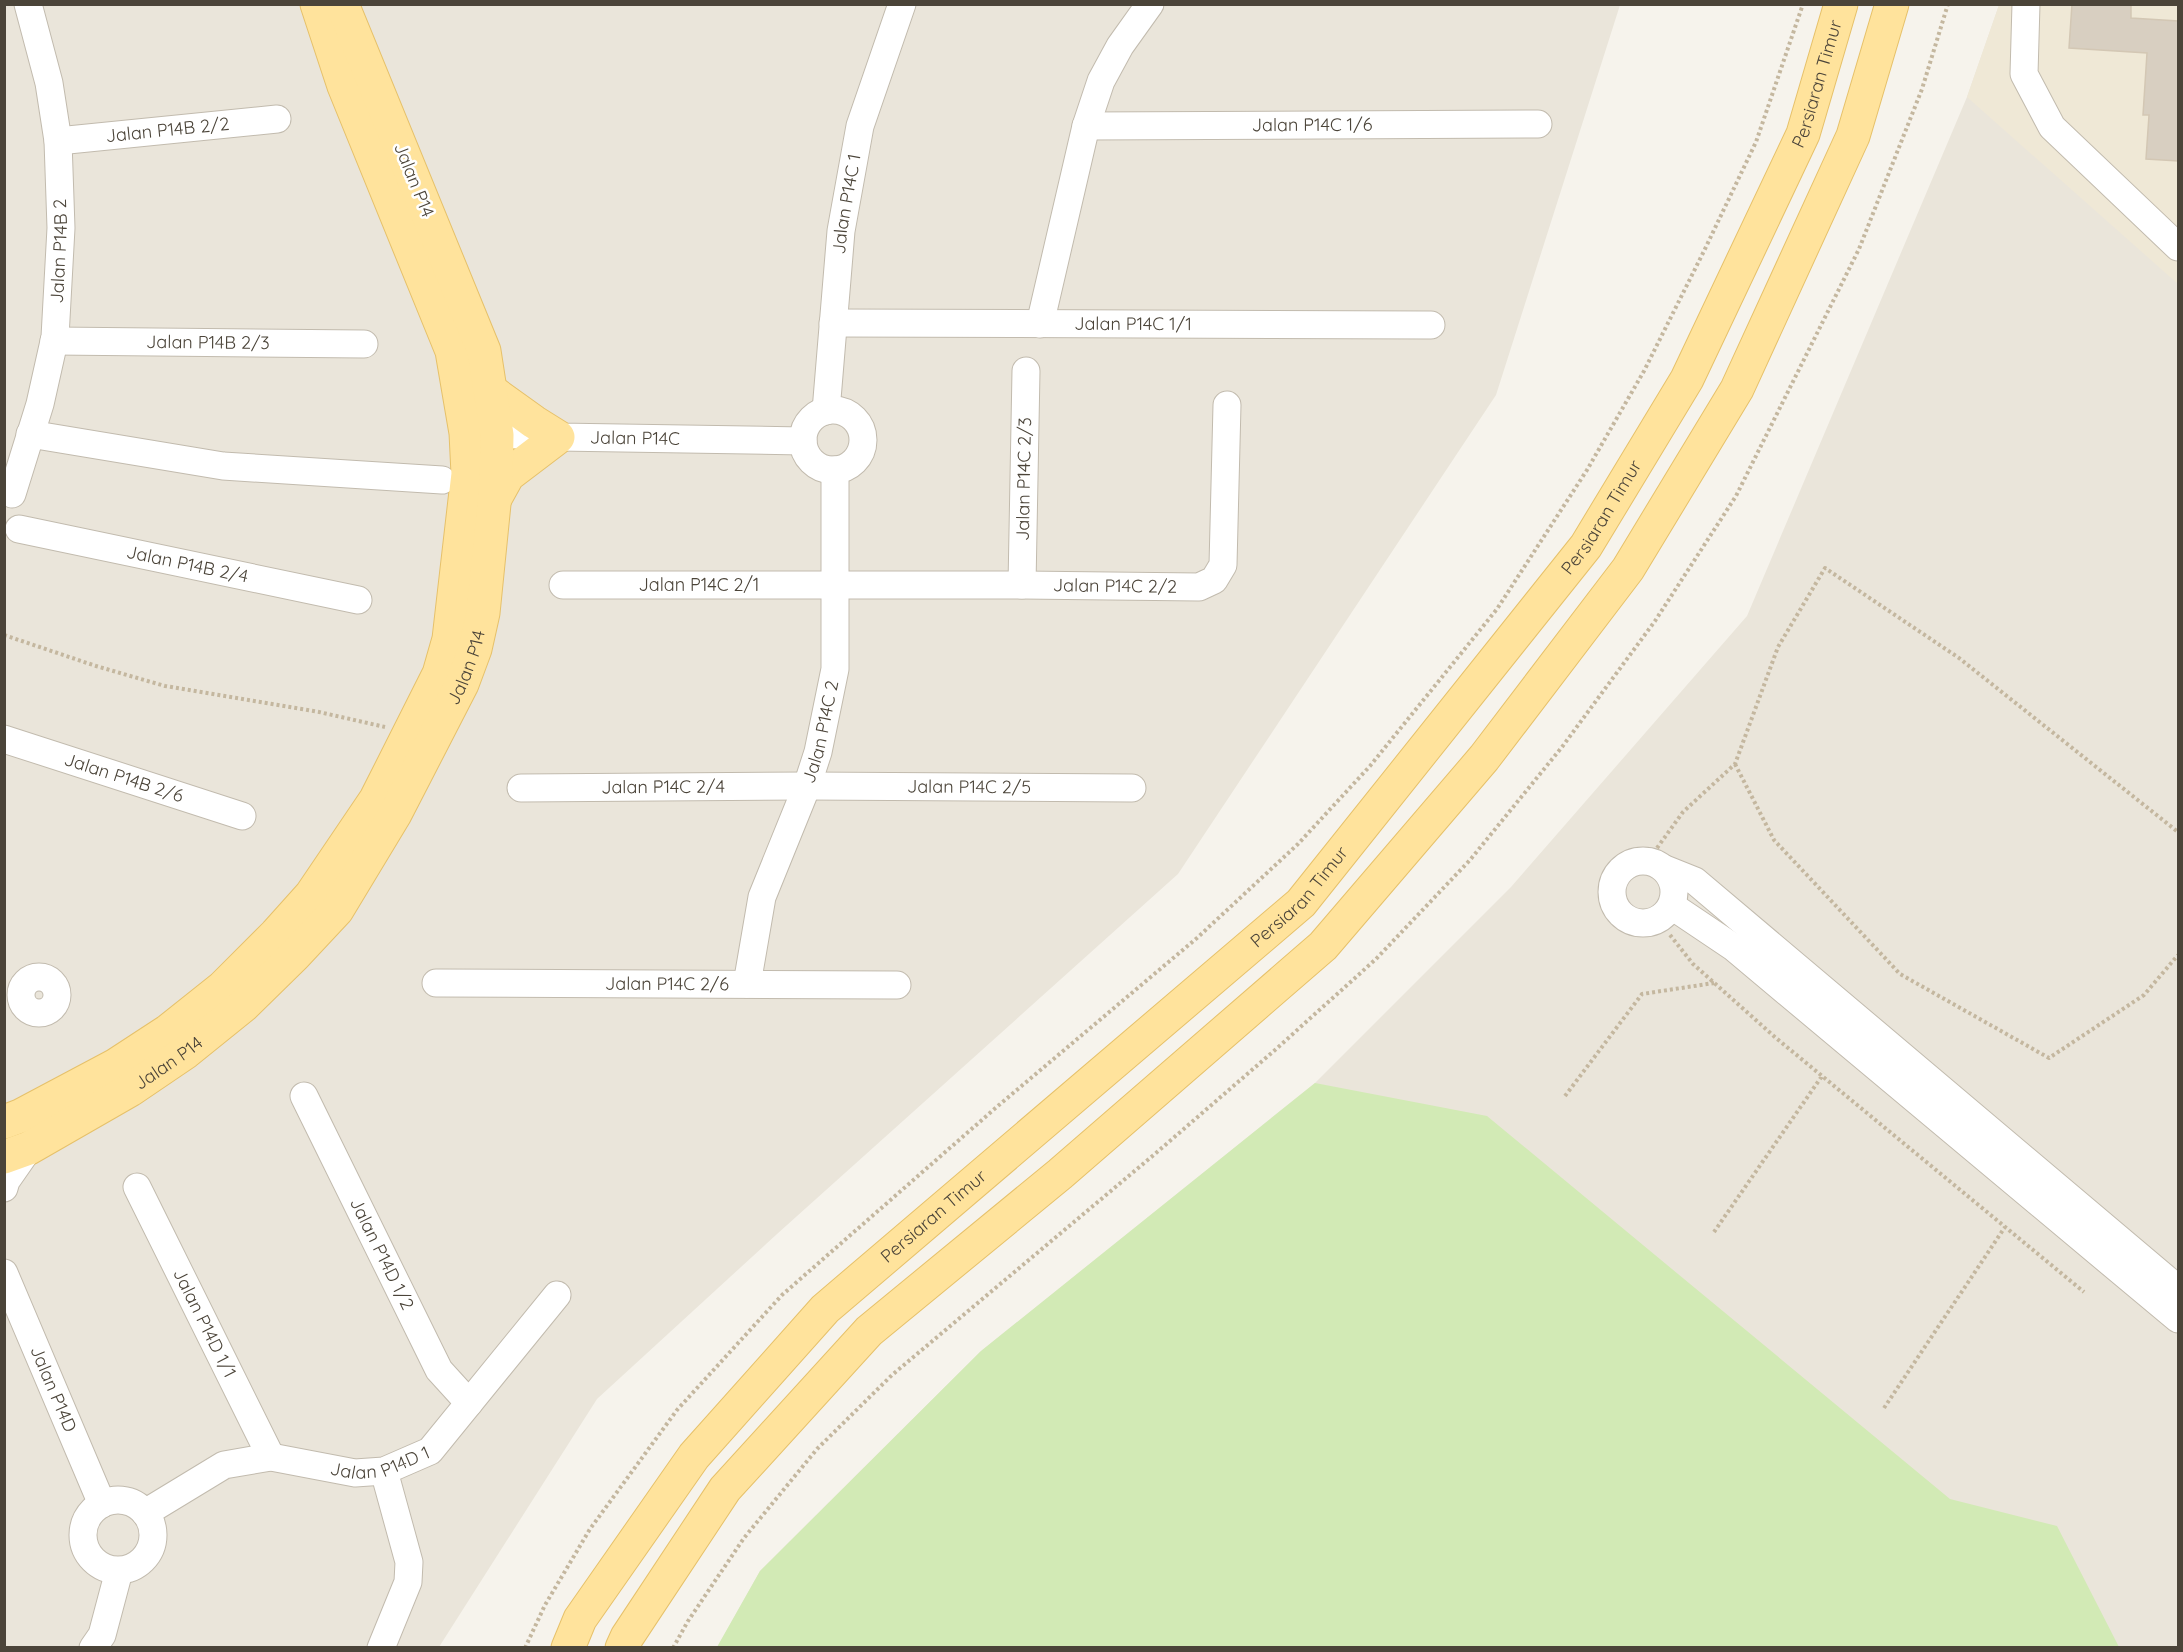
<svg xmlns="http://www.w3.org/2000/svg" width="2183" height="1652" font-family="Quicksand,sans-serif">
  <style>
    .residential { fill: #eae5da }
    .education { fill: #efe8d6 }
    .green { fill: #d2eab5 }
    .building { fill: #d8cfc1; stroke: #d3c7b4; stroke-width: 1.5 }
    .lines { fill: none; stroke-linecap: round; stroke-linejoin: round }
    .minor-casing { stroke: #c2bbae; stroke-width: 29 }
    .major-casing { stroke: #e6c16a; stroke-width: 35 }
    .path { stroke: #c4b79f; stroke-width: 4; stroke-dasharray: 3 3; stroke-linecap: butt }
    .minor { stroke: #fff; stroke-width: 27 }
    .major { stroke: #ffe39c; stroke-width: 33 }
    .labels { text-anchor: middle; stroke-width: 5; stroke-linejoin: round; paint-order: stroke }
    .street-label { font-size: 18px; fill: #4b4439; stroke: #fff }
  </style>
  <rect width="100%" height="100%" fill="#f6f3ec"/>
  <path class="residential" d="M5,5H1620L1496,395L1178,874L777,1234L597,1399L439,1647L5,1648Z
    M1999,5H2178V1647L717,1648L760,1571L981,1351L1315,1083L1511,887L1747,616L1967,97Z"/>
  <path class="education" d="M1999,5H2178V284L1967,97Z"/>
  <path class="green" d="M1315,1083L1487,1116L1950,1499L2057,1526L2119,1647H717L760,1571L981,1351Z"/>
  <path class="building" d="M2072,4H2131V18L2178,21V161L2146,159L2149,115H2143L2147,53L2069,48Z"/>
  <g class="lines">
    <g class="minor-casing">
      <g id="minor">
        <path d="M2026,4L2024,74L2052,127L2178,247"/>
        <path id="s1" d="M1086,126L1538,124"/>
        <path id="s2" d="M58,141L277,119"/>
        <path id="s3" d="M833,323L1431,325"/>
        <path d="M1040,324L1086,126L1101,81L1120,46L1150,4"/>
        <path id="s4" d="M54,341L364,344"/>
        <circle cx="833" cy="440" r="30"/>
        <path id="s5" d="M826,411L841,231L860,126L902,4"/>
        <path id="s6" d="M477,433L558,437L803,441"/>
        <path d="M30,434L223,466L442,480"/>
        <path id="s7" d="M12,494L40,404L55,337L61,228L58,141L49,83L28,4"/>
        <path id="s8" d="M19,529L358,600"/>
        <path id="s9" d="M563,585H1022L1199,587L1214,580L1223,565L1227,405"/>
        <path id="s10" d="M1022,585L1026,371"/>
        <path id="s11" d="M4,739L242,816"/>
        <path id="s12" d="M521,788L807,786L1132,788"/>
        <circle cx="1643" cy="892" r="31"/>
        <path d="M1665,869L1695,881L2178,1289"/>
        <path d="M1672,906L1733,947L2178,1319"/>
        <circle cx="39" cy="995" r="18"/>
        <path id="s13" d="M436,983L897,985"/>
        <path id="s14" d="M747,984L762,897L807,786L818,752L835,669V470"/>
        <path id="s15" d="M304,1096L439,1370L469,1403"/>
        <path id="s16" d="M137,1187L271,1457"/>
        <path d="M4,1188L6,1181L29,1148"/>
        <path id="s17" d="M4,1273L102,1504"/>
        <circle cx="118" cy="1535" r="35"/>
        <path id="s18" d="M145,1513L224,1465L271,1457L355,1473L384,1471L430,1451L557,1295"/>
        <path d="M93,1648L102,1635L119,1571"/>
        <path d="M381,1648L408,1582L409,1562L384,1471"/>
      </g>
    </g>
    <g class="major-casing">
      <g id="major">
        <path d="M491,391L534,422L558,437L508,475L493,502"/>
        <path d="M4,1122L20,1116L116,1065L168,1031L222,988L276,934L311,895L376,799L439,674L449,639L468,474L466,433L452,351L344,86L317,4"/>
        <path id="s19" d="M4,1157L29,1148L130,1090L186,1052L243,1006L294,956L337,910L395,814L462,684L475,649L483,613L496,484L497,435L484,351L342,4"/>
        <path id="s20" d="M568,1648L580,1619L694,1456L825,1309L1301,903L1586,546L1687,379L1803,134L1841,4"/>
        <path d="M622,1648L627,1637L725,1489L869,1331L1060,1174L1323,946L1484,758L1628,569L1737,389L1853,136L1892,4"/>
      </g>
    </g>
    <path class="path" d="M4,635L96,666L165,686L319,712L385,727
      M1735,764L1774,840L1900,974L2049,1058L2144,995L2178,955
      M1657,848L1683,812L1735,764L1778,647L1825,568L1959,658L2178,832
      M1670,935L1693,964L1776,1038L2084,1292
      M1565,1096L1642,994L1714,983
      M1714,1232L1822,1076
      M1884,1408L2005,1227
      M525,1648L545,1605L590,1529L677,1410L782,1295L999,1105L1197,938L1298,844L1370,766L1497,609L1587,470L1644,371L1704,251L1756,142L1803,4
      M673,1648L688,1621L744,1538L817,1449L892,1375L1156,1153L1275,1050L1376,959L1470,860L1562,747L1655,621L1736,496L1859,249L1922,89L1948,4"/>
    <use href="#minor" class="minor"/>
    <use href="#major" class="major"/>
  </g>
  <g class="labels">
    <g class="street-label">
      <text dy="6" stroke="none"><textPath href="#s20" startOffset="2028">Persiaran Timur</textPath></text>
      <text dy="6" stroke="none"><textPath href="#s1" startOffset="226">Jalan P14C 1/6</textPath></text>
      <text dy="6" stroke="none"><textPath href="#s2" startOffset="110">Jalan P14B 2/2</textPath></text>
      <text transform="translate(414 180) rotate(68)" y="6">Jalan P14</text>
      <text dy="6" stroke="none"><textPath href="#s5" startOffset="208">Jalan P14C 1</textPath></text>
      <text dy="6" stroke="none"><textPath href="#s7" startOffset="249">Jalan P14B 2</textPath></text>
      <text dy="6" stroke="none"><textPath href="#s3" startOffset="300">Jalan P14C 1/1</textPath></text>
      <text dy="6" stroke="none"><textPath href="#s4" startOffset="154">Jalan P14B 2/3</textPath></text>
      <text dy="6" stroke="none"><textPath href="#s6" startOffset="158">Jalan P14C</textPath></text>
      <text dy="6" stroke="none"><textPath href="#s10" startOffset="106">Jalan P14C 2/3</textPath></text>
      <text dy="6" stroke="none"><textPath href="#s20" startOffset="1542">Persiaran Timur</textPath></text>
      <text dy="6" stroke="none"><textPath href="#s8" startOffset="172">Jalan P14B 2/4</textPath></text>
      <text dy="6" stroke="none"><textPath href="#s9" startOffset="136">Jalan P14C 2/1</textPath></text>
      <text dy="6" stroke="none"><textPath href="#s9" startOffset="552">Jalan P14C 2/2</textPath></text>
      <text dy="6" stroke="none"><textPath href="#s19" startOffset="694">Jalan P14</textPath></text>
      <text dy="6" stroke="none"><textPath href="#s14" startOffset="264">Jalan P14C 2</textPath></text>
      <text dy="6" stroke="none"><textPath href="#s11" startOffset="126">Jalan P14B 2/6</textPath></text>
      <text dy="6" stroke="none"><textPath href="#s12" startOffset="142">Jalan P14C 2/4</textPath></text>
      <text dy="6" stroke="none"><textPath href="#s12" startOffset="448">Jalan P14C 2/5</textPath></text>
      <text dy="6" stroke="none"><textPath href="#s20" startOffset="1056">Persiaran Timur</textPath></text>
      <text dy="6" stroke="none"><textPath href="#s13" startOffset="231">Jalan P14C 2/6</textPath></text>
      <text dy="6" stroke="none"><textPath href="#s19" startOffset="190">Jalan P14</textPath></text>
      <text dy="6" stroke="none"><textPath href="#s20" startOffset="570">Persiaran Timur</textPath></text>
      <text dy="6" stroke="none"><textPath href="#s15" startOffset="176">Jalan P14D 1/2</textPath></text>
      <text dy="6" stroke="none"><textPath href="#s16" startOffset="152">Jalan P14D 1/1</textPath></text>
      <text dy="6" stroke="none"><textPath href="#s17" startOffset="126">Jalan P14D</textPath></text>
      <text dy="6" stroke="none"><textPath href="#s18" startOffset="252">Jalan P14D 1</textPath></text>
    </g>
  </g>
  <rect width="2183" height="1652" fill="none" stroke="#4b4439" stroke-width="12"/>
</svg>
